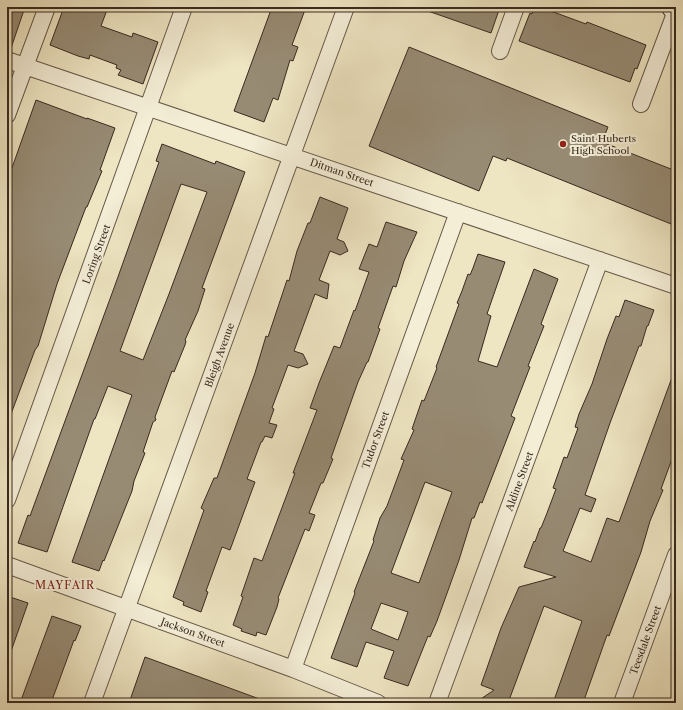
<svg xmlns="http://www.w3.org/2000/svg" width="683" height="710" font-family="'Libre Caslon Text',serif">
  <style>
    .building { fill: #978b74; stroke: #392a20; fill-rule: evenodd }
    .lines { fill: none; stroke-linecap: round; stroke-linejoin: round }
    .street-casing { stroke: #665948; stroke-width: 18 }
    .secondary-casing { stroke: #392a20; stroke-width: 24 }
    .street { stroke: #f4eed7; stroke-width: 16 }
    .secondary { stroke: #f4eed7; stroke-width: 22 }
    .poi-dot { fill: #8f2418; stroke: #f4eed7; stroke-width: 1.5 }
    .labels { text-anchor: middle; stroke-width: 4; stroke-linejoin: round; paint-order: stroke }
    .poi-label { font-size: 10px; fill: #392a20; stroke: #f4eed7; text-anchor: start }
    .street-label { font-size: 10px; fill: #392a20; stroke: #f4eed7 }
    .neighbourhood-label { font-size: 11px; letter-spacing: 1px; fill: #7a1f14; stroke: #f4eed7 }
  </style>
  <rect width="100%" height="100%" fill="#eee5c2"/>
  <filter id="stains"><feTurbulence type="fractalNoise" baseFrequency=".005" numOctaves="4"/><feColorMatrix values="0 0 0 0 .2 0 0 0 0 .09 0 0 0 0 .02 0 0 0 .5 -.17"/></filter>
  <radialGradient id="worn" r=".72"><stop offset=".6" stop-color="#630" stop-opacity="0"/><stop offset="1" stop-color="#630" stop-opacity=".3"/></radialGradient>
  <path class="building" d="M7,7H25L10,51H7Z
    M64,7H108L101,26L132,37L133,33L158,42L143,84L118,75L121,70L116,68L117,65L90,55L89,59L78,56L50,45Z
    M272,7H306L292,45L298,47L293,61L290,60L278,100L273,98L264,122L234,111Z
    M426,7H500L491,33L425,10Z
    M534,7H540L586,24L587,22L646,45L637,69L635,68L630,82L519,41L530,13L532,14Z
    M409,47L608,127L602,142L676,171V226L507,158L506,161L493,156L479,191L369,146Z
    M36,100L87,119V118L115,128L100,170L102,171L87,207H86L57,284L38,346L35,350L8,422L7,421V182Z
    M162,144L215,164L216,161L245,172L202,288L205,289L198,311L185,340L186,341L185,345L174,372L172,371L155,417L156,420L153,422L143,452L145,453L134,481L132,491L104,561L103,560L99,571L72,562L132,395L108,386L95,419H94L47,552L18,543L28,515L30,516L114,288L159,162L156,161ZM181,184L207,192L169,294L143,360L120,351Z
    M320,197L348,208L337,239L344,242L348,251L340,255L330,251L319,280L329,284L327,299L315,294L294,351L303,354L308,364L298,368L288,365L272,408L274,409L269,423L277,425L272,438L265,436L262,442H261L247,479L255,482L230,550L222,547L206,591L208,592L201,612L183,605L184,602L173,597L204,510L201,508L214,478H217L255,373L266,336L268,337L287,280L289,281L297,251L308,223H310Z
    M386,222L417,232L404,261L396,287L393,286L378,328L380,329L368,362H367L358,382L331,458L333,459L323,483H321L309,513L315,515L309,531L305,529L278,598L279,599L277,607L266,635L257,632L256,636L241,631L242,629L233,625L243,597L241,596L254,558L262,561L295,473H293L317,410L310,408L319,383L334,346L340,348L354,310L355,311L369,272L359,269L369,244L377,247Z
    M478,254L505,262L487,314L491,316L478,361L497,367L534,269L558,279L541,324L544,326L528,366L530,367L511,416L515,418L482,503L480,502L474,518H472L459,560L437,621L430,637L428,636L408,686L384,678L394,651L366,642L357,667L331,658L355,593L354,592L374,541L373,540L380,518L387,506L404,460L401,459L414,430L412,429L422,400L424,401L437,368L436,367L459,304L457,303L462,291L468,274L470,275L473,268ZM425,482L452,492L419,583L391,573ZM381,603L408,612L398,640L371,629Z
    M625,300L654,310L648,326H647L641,346H639L610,423L585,495L596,499L591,512L580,508L563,551L591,562L607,518L619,522L674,372H676V448L661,489L663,490L650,521L641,552L609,636L607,635L583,703H553L582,621L544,606L508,703H475L494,690L481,685L501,628L519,587L556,577L524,567L534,541L535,542L540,528H541L547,513L556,489L553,488L564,457L567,458L578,428L575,427L579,414L592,384L607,339L616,316L619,317Z
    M7,596L28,603L9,657H7Z
    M52,616L81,626L75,641L74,640L51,703H20Z
    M145,657L265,701L264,703H129Z"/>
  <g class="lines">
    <g class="street-casing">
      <path id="street" d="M500,51L516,7
        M7,60L676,286
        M641,104L676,11
        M7,115L47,7
        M7,500L184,7
        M7,565L293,669L378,703
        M293,669L458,212
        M92,703L346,7
        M437,703L600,260
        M622,703L676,555"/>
    </g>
    <g class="secondary-casing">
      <path id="secondary" d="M673,7L676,8"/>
    </g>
    <use href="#street" class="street"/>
    <use href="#secondary" class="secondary"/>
  </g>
  <circle class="poi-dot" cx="563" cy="144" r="4"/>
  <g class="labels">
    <g class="poi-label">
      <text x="571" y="142">Saint Huberts<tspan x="571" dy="12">High School</tspan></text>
    </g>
    <g class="street-label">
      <text transform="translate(342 172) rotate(19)" y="4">Ditman Street</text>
      <text transform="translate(96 254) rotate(-70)" y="4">Loring Street</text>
      <text transform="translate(219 355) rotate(-70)" y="4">Bleigh Avenue</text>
      <text transform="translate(375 440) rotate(-70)" y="4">Tudor Street</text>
      <text transform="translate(519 481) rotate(-70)" y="4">Aldine Street</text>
      <text transform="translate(193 632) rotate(20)" y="4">Jackson Street</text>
      <text transform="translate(645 640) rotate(-70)" y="4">Teesdale Street</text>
    </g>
    <g class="neighbourhood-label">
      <text x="65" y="589">MAYFAIR</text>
    </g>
  </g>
  <rect width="683" height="710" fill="none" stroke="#eee5c2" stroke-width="24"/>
  <rect x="8" y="8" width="667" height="694" fill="none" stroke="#392a20" stroke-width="2"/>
  <rect x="12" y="12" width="659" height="686" fill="none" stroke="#392a20"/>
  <rect width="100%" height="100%" filter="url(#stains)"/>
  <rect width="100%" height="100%" fill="url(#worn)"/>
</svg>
